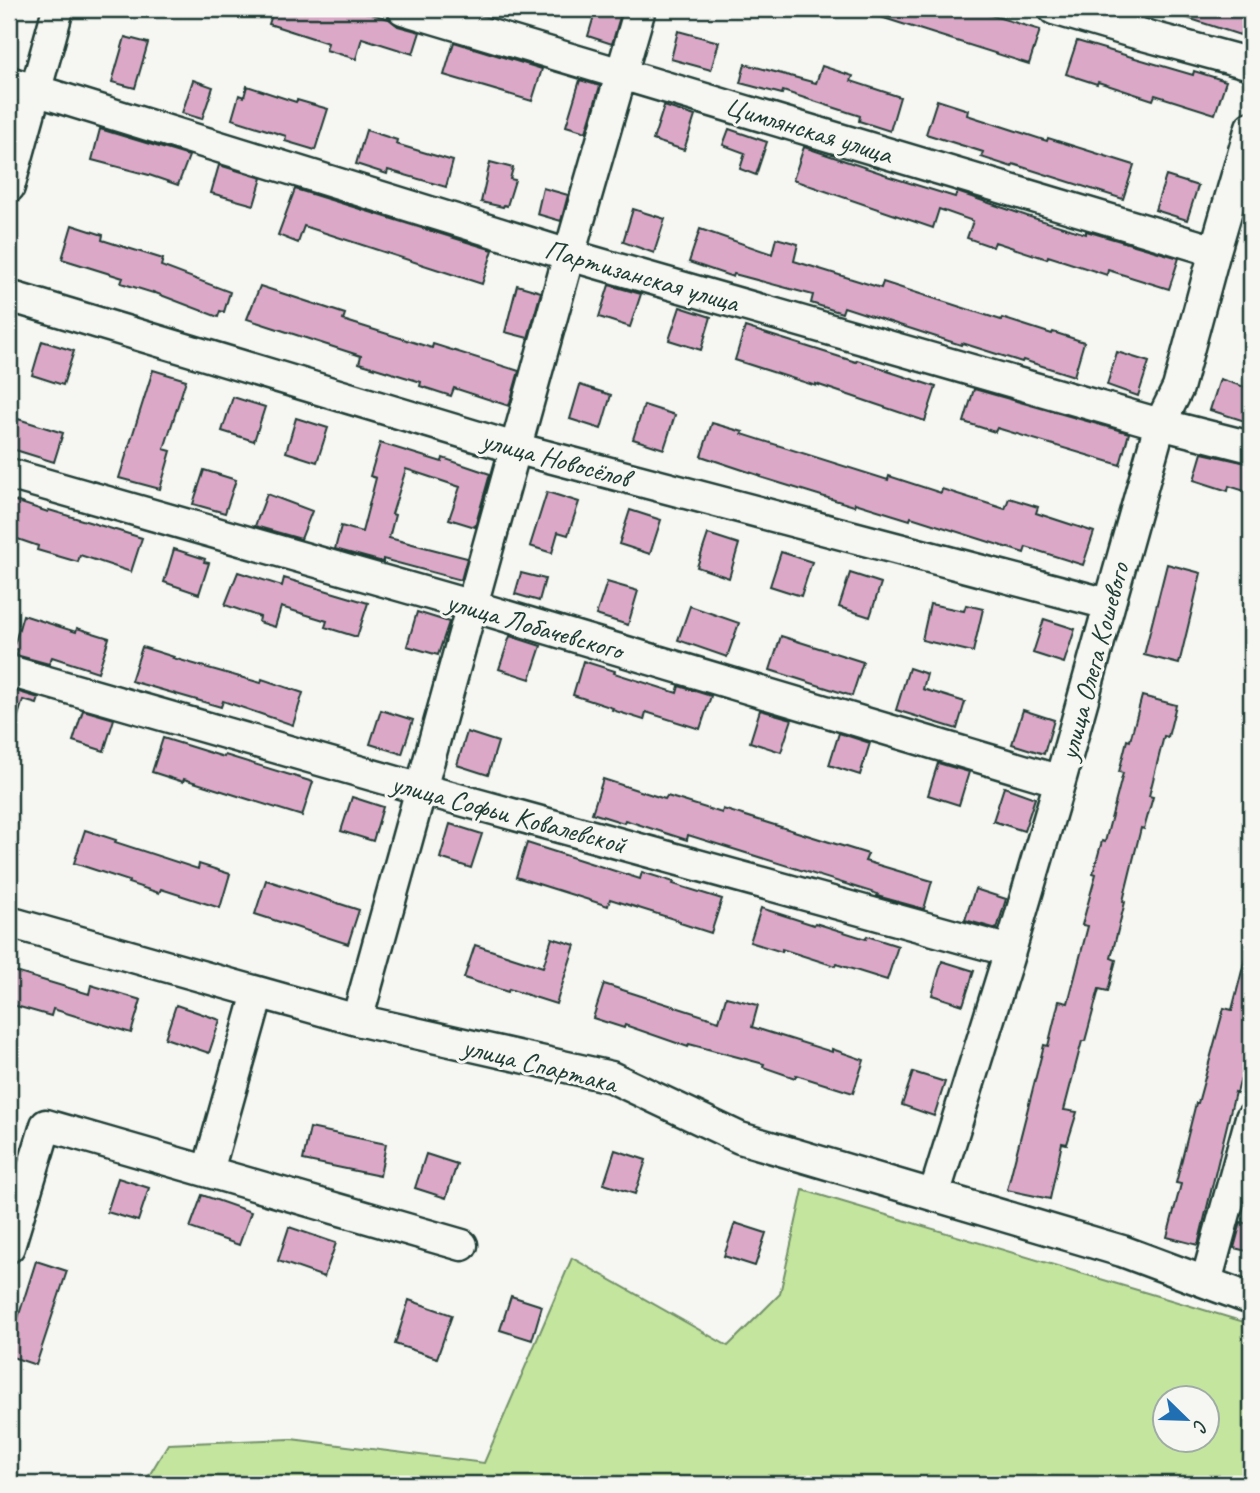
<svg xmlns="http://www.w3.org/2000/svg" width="1260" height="1493" font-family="Caveat,sans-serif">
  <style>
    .green { fill: #c4e59e; stroke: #729169; stroke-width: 2; fill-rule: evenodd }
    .building { fill: #dba9c7; stroke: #1f3d34; stroke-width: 2 }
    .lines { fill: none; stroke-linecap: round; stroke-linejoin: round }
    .minor-casing { stroke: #1f3d34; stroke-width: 35 }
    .minor { stroke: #f6f6f2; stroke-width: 30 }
    .labels { text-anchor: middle; stroke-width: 6; stroke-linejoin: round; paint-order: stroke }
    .street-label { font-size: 28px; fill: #1f3d34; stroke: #f6f6f2 }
  </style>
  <rect width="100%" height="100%" fill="#f6f6f2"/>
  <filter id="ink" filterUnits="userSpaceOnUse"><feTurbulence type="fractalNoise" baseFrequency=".0143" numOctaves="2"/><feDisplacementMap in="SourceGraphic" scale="14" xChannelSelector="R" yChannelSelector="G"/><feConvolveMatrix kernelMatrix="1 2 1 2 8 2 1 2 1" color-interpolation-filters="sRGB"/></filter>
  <g filter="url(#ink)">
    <path class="green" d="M803,1190L1251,1324V1484H144L168,1444L291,1439L484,1463L572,1258L728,1346L780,1294ZM1166,1398H1208V1440H1166Z"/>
    <path class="building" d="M274,9H354L389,19L398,26L420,32L413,54L362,38L356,59L326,50L328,43L269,24Z
      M596,9L622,10L612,44L588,36Z
      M866,9H970L1040,30L1029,64L865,12Z
      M1169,9H1248L1240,35L1169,12Z
      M678,31L719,42L711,70L671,59Z
      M125,37L148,43L135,88L112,82Z
      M1077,41L1193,75L1194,71L1226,81L1215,114L1155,95L1153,100L1098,82L1097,84L1066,74Z
      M454,42L542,69L532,101L444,75Z
      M745,64L816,83L822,66L853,76L851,81L900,97L890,131L859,121L860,116L783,91L782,94L740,83Z
      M193,80L213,87L202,119L182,113Z
      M580,80L600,86L586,132L566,126Z
      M247,86L296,102L297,100L328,109L315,150L285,141L286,136L232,119L239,95L244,97Z
      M937,100L968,110L967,115L1047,141L1048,138L1134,165L1123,199L1013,164L1012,167L981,157L983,152L926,134Z
      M664,106L695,116L684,150L653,140Z
      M100,129L189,156L178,185L149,175L92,160Z
      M729,129L767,142L756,175L740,169L745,153L723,145Z
      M366,130L397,140L396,144L453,161L446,187L388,170L387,174L356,164Z
      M804,147L887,175V176L955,197L957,192L1027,216L1086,234V231L1179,258L1169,289L1108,270L1107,275L1048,256L1047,259L995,242L993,247L967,238L973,221L939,209L933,228L793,180Z
      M490,162L513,168L510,179L515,180L507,206L504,205L503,207L481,202Z
      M219,165L262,178L254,205L211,193Z
      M1166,176L1198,186L1187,220L1155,210Z
      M543,188L568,195L561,221L537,214Z
      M295,189L493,250L482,284L304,226L298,243L278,235Z
      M633,209L665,219L654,253L623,242Z
      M72,225L103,235L102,240L163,259L161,266L230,292L224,312L220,311L218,317L153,292V293L121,283L123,278L62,259Z
      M700,229L772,254L776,238L798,244L794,261L881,288L883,282L1001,320L1002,318L1052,334L1053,332L1084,342L1074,376L1023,360L1022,362L962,343L961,345L844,307L842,313L811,303L813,295L734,274L733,277L689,262Z
      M517,285L541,292L528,338L505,332Z
      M609,285L641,294L630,327L599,317Z
      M260,286L345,314L343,320L432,348L433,344L519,371L509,406L454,388L451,396L420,386L421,382L359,363L361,356L247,319Z
      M680,307L711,317L701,350L669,340Z
      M745,327L856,362L857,360L888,370L887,371L936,387L925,421L816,384V386L735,360Z
      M42,341L74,351L63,385L32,375Z
      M1117,352L1149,362L1138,396L1107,385Z
      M153,370L186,380L164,449L171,451L160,489L119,478Z
      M1220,379L1251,389V423L1210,410Z
      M580,385L611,395L601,429L570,419Z
      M974,389L1129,433L1120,465L997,428L995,432L964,422Z
      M233,397L265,407L254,441L222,431Z
      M644,405L675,415L664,449L633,439Z
      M296,418L328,428L317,462L286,452Z
      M18,419L63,433L54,462L9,448Z
      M712,423L743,432L742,434L888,480L889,476L941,493L942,489L1005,509L1009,498L1038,507L1036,513L1094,532L1083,565L1026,547L1024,553L911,517L910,520L855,503L854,506L760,477L761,476L701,456Z
      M380,443L442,462L443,458L490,474L475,527L449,519L460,487L406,469L392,514L395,515L389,538L467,558L461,580L383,559V562L335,549L341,526L362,532L376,478L370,476Z
      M1202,453L1251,464V493L1229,486L1228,491L1194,480Z
      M204,470L236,480L225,513L193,504Z
      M547,492L579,502L568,535L558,532L552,553L530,546Z
      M267,494L312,511L301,539L255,526Z
      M9,499L48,512L49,510L142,538L131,572L80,555L78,562L37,550L38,546L9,536Z
      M630,510L661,520L650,554L619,544Z
      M708,534L739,544L729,578L697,567Z
      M174,549L205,559L204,562L209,563L199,594L164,582Z
      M781,552L812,562L801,596L770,586Z
      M1167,564L1201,573L1179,664L1144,655Z
      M238,572L282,586L284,578L368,603L357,637L325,627L327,621L281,607L275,627L259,622L260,617L225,605Z
      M521,573L545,579L539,601L515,594Z
      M850,573L881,583L870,617L839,607Z
      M607,582L638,591L628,625L596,615Z
      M930,604L964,611L966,605L983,609L973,652L922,640Z
      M690,606L739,623L727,657L678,640Z
      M417,612L449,622L438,655L407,646Z
      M23,615L76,632L77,628L109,638L98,672L52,657L49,664L16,655L18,650L13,649Z
      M1044,619L1075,629L1064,663L1033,653Z
      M510,636L541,646L530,679L499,669Z
      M781,636L863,662L852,696L770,670Z
      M142,647L174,657L173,658L261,683L262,679L303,693L293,725L223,701L221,707L131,681Z
      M583,661L615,671L614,673L677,693L679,686L711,696L700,729L646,712L644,720L612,710L613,708L573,695Z
      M909,668L927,674L923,689L965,702L957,729L896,710Z
      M9,689L39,698L37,704L23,700L13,732L9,731Z
      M1142,696L1176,705L1168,737L1164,736L1149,796L1153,797L1144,829L1141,828L1123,901L1125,902L1111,958L1116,960L1108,991L1099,989L1085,1041H1082L1064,1110L1077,1112L1067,1144L1062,1143L1050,1199L1007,1190L1044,1045L1048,1046L1059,1001L1068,1003L1088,926L1082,925L1096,874L1093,873L1102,841L1105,842L1123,773L1119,772L1127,740L1130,741Z
      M83,710L114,719L104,751L73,741Z
      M381,710L413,720L402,754L370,744Z
      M760,710L792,719L781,752L750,742Z
      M1023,710L1054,720L1044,754L1012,744Z
      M467,732L498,742L488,775L457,765Z
      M839,733L870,743L860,775L829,765Z
      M163,738L224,757L225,755L313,782L302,816L184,779L183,782L152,772Z
      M938,763L969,772L959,805L928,795Z
      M603,779L665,799L667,796L722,813L723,809L868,854L865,861L932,881L924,909L877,896L878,894L688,835L687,840L625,820L624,823L592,813Z
      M1004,787L1035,798L1024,831L993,821Z
      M352,797L383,807L373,841L341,831Z
      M450,824L482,834L471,868L440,858Z
      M85,830L116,840L115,842L198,869L199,864L230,874L220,908L161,889L159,893L128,883L129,881L74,863Z
      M527,843L640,879L642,872L674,882L673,884L722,899L711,933L680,923V921L610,899L608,906L516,877Z
      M266,880L359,910L348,944L255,914Z
      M975,889L1006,899L997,929L965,920Z
      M761,908L814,925L815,923L866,939L867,936L898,946L887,980L836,964L835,966L782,949V952L750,942Z
      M552,938L575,945L556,1004L509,989L508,992L464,978L475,945L543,967Z
      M1245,959H1251V1040L1237,1093L1235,1092L1198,1245L1167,1237L1181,1184L1176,1183L1196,1103H1198L1224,1008L1232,1010Z
      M942,961L974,971L963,1005L932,995Z
      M9,970L89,994L91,985L141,1000L131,1033L53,1009L51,1016L9,1004Z
      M604,984L719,1021L726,997L758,1005L752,1027L832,1052V1049L864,1060L853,1093L796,1075L795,1078L763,1067L764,1064L689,1044L688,1047L625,1025L624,1028L593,1018Z
      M176,1005L220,1020L209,1053L165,1038Z
      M913,1072L945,1082L934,1116L902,1105Z
      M310,1128L386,1144L380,1176L303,1160Z
      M615,1150L646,1160L635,1194L604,1184Z
      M426,1154L457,1164L446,1198L415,1188Z
      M118,1178L149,1188L138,1221L107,1212Z
      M202,1195L251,1212L239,1245L190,1228Z
      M1241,1222L1251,1225V1252L1234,1248Z
      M735,1223L766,1233L755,1266L724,1256Z
      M289,1227L336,1243L324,1277L278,1261Z
      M36,1261L67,1271L36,1365L9,1356V1340L15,1321H17Z
      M511,1296L542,1306L532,1340L500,1330Z
      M409,1300L452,1315L437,1358L395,1344Z"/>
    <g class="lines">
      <g class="minor-casing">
        <path id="minor" d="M403,9L1215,251
          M1054,9L1129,31L1251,64
          M9,82L569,255L1160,424L1251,447
          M9,187L58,9
          M9,296L515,448L1108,604
          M9,474L472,606L1060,781
          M9,671L421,789L1010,951
          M9,922L357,1020L611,1077L740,1138L1122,1251L1251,1299
          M357,1020L569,255L640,9
          M208,1171L258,993
          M934,1195L1010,951L1060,781L1160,424L1178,388L1215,251L1251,127
          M9,1247L46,1125L462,1245
          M1206,1282L1251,1118"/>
      </g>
      <use href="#minor" class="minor"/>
    </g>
  </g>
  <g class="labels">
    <g class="street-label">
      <text transform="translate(809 129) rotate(17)" y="10">Цимлянская улица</text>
      <text transform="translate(642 275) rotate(16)" y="10">Партизанская улица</text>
      <text transform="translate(556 458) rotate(15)" y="10">улица Новосёлов</text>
      <text transform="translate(535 625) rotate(16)" y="10">улица Лобачевского</text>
      <text transform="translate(1093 661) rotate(-75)" y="10">улица Олега Кошевого</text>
      <text transform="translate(509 813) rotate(15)" y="10">улица Софьи Ковалевской</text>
      <text transform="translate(540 1064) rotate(14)" y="10">улица Спартака</text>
    </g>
  </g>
  <rect width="1260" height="1493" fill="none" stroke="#f6f6f2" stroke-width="35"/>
  <rect x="18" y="18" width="1225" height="1458" fill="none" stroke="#1f3d34" stroke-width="2.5" filter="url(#ink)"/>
  <g transform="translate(1186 1419) rotate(113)"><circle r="33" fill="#f6f6f2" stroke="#a0aca6" stroke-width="2"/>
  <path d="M0-5L12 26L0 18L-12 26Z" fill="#1f6fb2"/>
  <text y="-10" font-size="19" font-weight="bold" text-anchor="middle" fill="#1f3d34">С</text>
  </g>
</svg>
